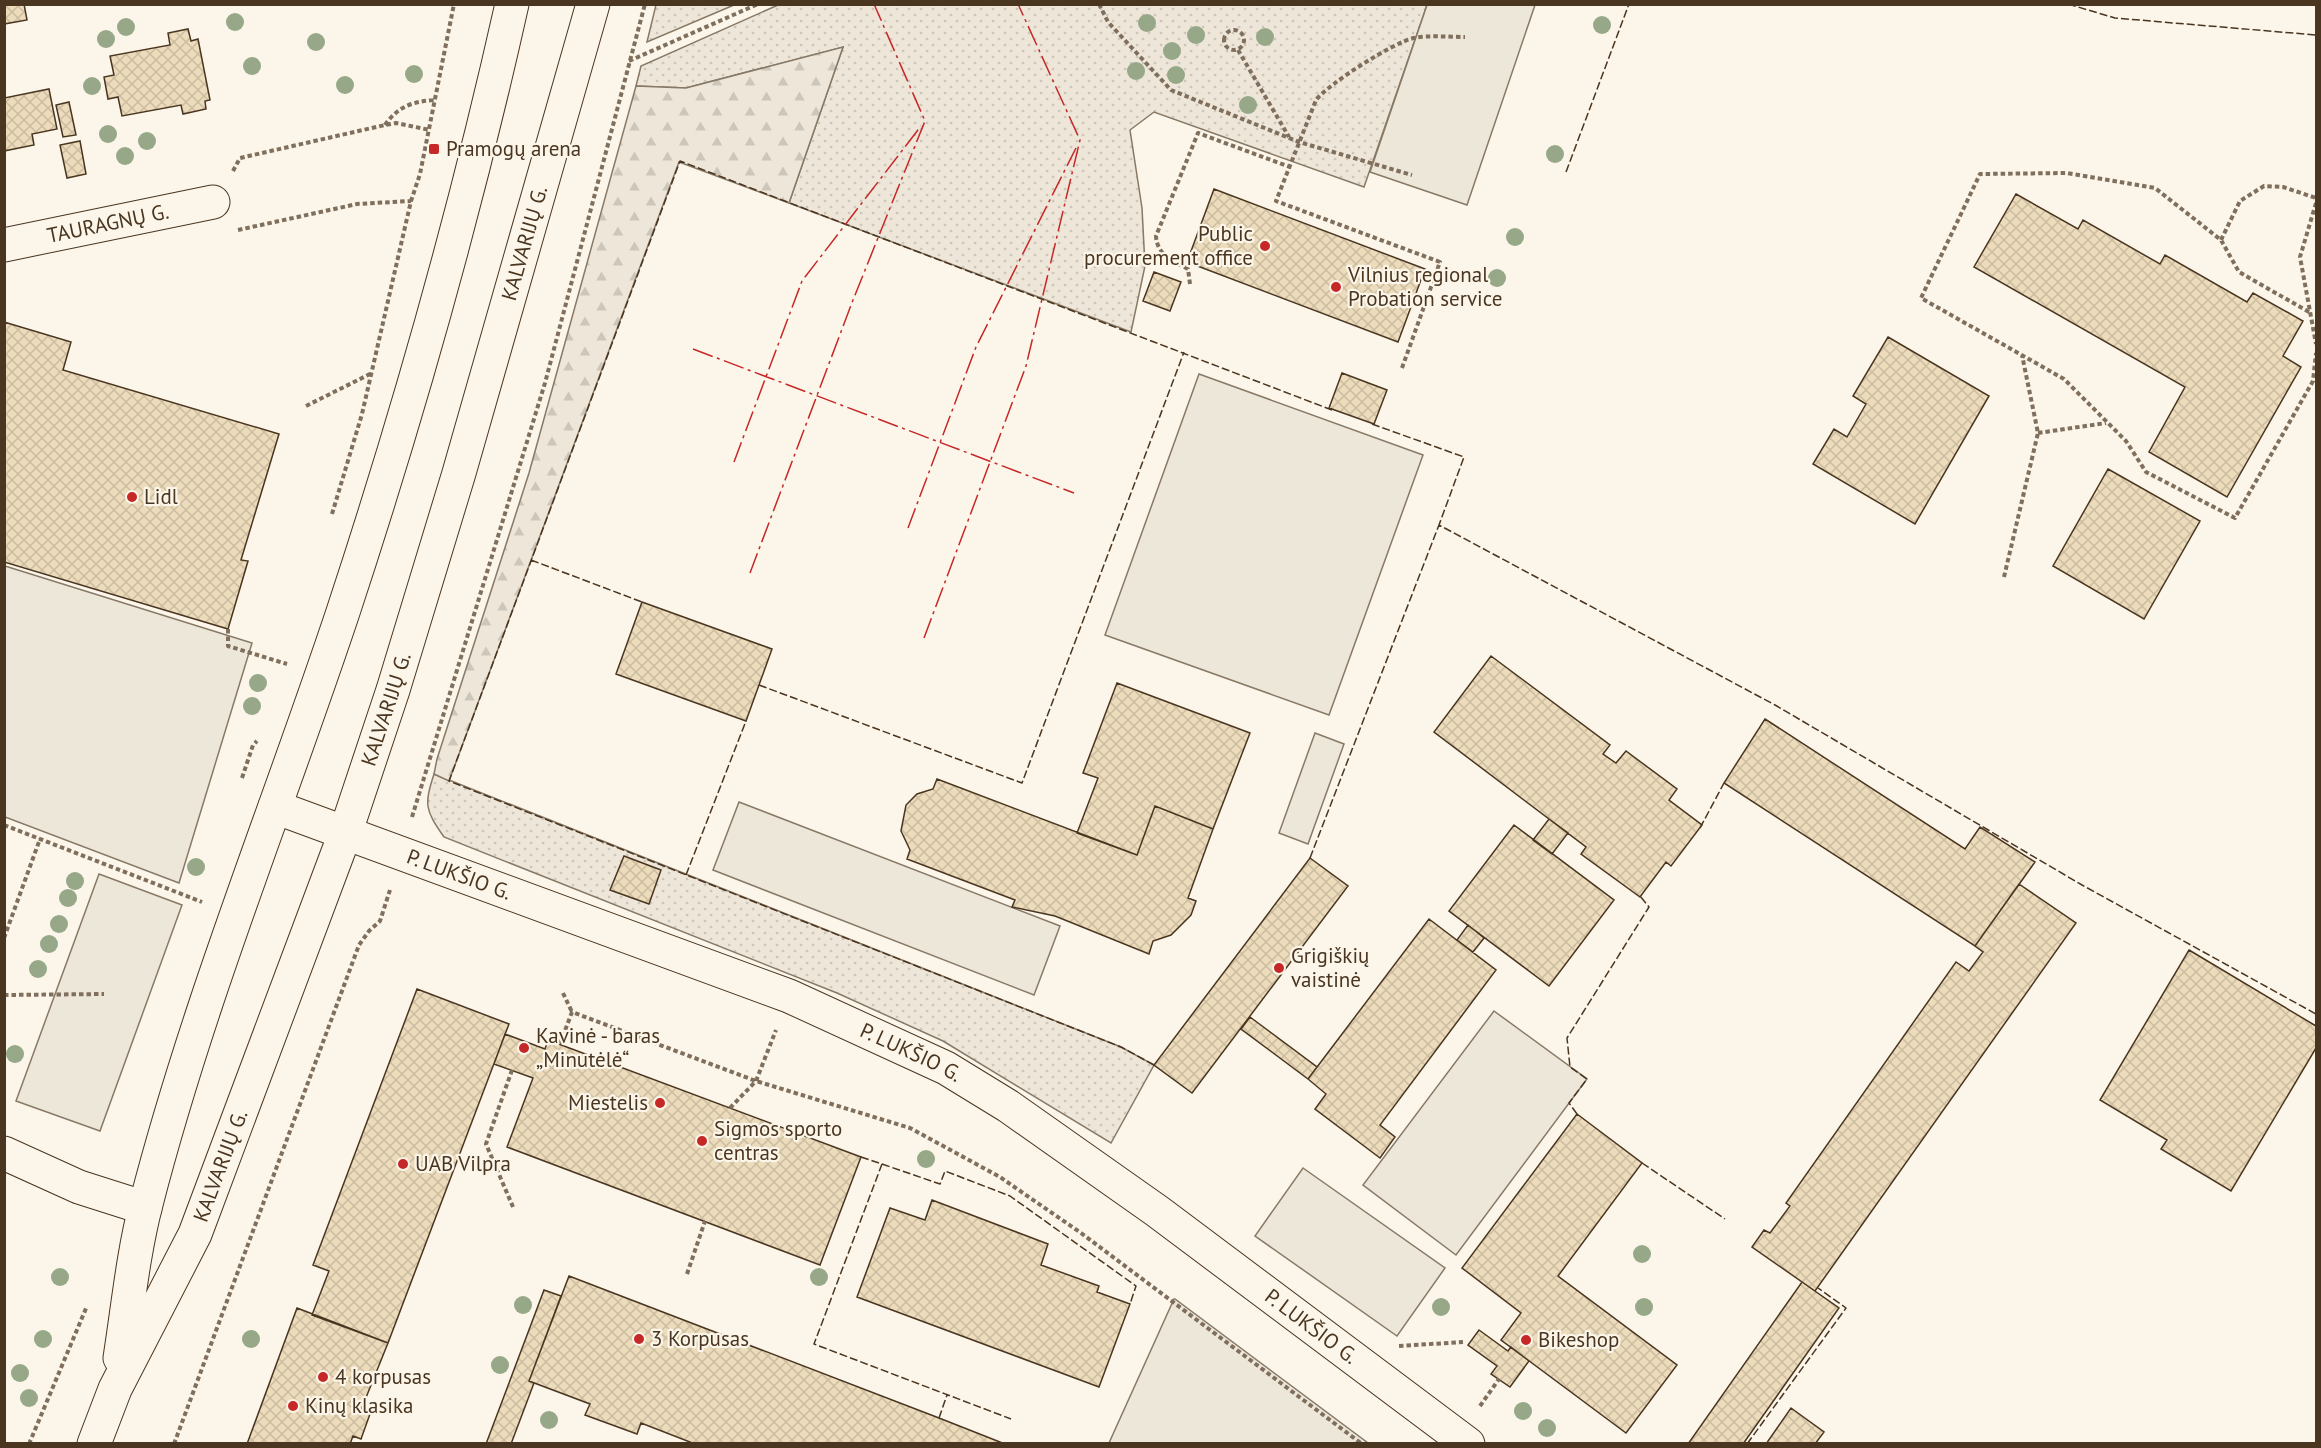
<svg xmlns="http://www.w3.org/2000/svg" width="2321" height="1448" font-family="'PT Sans',sans-serif">
  <style>
    .grass { fill: url(#grass-dots); stroke: #887966; stroke-width: 1.5 }
    .forest { fill: url(#forest-firs); stroke: #887966; stroke-width: 1.5 }
    .parking { fill: #ede7d9; stroke: #887966; stroke-width: 1.5 }
    .building { fill: url(#building-cross-hatch); stroke: #4a3520; stroke-width: 1.5 }
    .lines { fill: none; stroke-linecap: round; stroke-linejoin: round }
    .minor-casing { stroke: #4a3520; stroke-width: 35 }
    .tertiary-casing { stroke: #4a3520; stroke-width: 35 }
    .primary-casing { stroke: #4a3520; stroke-width: 35 }
    .path { stroke: #7f6f5c; stroke-width: 4; stroke-dasharray: 4.5 3; stroke-linecap: butt }
    .minor { stroke: #fbf6e9; stroke-width: 33 }
    .tertiary { stroke: #fbf6e9; stroke-width: 33 }
    .primary { stroke: #fbf6e9; stroke-width: 33 }
    .fence { stroke: #4a3520; stroke-width: 1.5; stroke-dasharray: 8 3; stroke-linecap: butt }
    .power { stroke: #c62828; stroke-width: 1.5; stroke-dasharray: 21 4.5 3 4.5; stroke-linecap: butt }
    .tree { fill: #96a887 }
    .poi-dot { fill: #c62828; stroke: #fbf6e9; stroke-width: 2 }
    .labels { text-anchor: middle; stroke-width: 4.5; stroke-linejoin: round; paint-order: stroke }
    .poi-label { font-size: 21px; fill: #4a3520; stroke: #fbf6e9; text-anchor: start }
    .street-label { font-size: 21px; fill: #4a3520; stroke: #fbf6e9 }
  </style>
  <defs>
    <pattern id="grass-dots" width="8" height="8" patternUnits="userSpaceOnUse" patternTransform="scale(1.5)"><rect width="8" height="8" fill="#ede6d9"/><path d="M2 2h.1M6 6h.1" fill="none" stroke="#cdc6ba" stroke-width="1.8" stroke-linecap="round"/></pattern>
    <pattern id="forest-firs" width="22" height="20" patternUnits="userSpaceOnUse" patternTransform="scale(1.5)"><rect width="22" height="20" fill="#ede6d9"/><path d="M5 1l3.5 6h-7zM16 11l3.5 6h-7z" fill="#cdc6ba"/></pattern>
    <pattern id="building-cross-hatch" width="8" height="8" patternUnits="userSpaceOnUse" patternTransform="scale(1.5)"><rect width="8" height="8" fill="#ecdcbc"/><path d="M0 0l8 8M0 8l8-8" fill="none" stroke="#ccbda1"/></pattern>
  </defs>
  <rect width="100%" height="100%" fill="#fbf6e9"/>
  <path class="grass" d="M656,5V4L734,5L647,42Z
    M778,5H1427L1364,187L1154,112L1130,130L1142,208L1145,266L1131,332L789,203L843,47L686,88L636,86L641,66Z
    M434,774L1121,1047L1154,1065L1111,1143L943,1041L837,993L444,837C425,810 424,805 434,774Z"/>
  <path class="forest" d="M843,47L789,203L679,162L449,781L434,774L437,759L529,473L636,86L686,88Z"/>
  <path class="parking" d="M1427,5H1535L1467,205L1370,172Z
    M1199,374L1423,455L1329,715L1105,635Z
    M5,566L252,643L179,883L5,817Z
    M1315,733L1344,744L1308,844L1279,833Z
    M739,802L1060,926L1034,995L713,870Z
    M99,874L182,905L100,1131L16,1101Z
    M1494,1011L1587,1079L1456,1255L1363,1185Z
    M1303,1168L1445,1268L1397,1336L1255,1236Z
    M1174,1299H1175L1368,1443H1109Z"/>
  <path class="building" d="M4,4H24L27,20L4,24Z
    M188,29L191,41L198,39L210,100L205,101L206,109L183,114L181,105L122,116L118,97L108,99L104,77L114,75L110,56L170,45L168,33Z
    M49,89L57,129L32,134L34,145L4,151V98Z
    M69,102L76,135L63,137L56,105Z
    M80,141L86,174L67,178L60,145Z
    M1214,189L1425,269L1398,342L1187,262Z
    M2016,194L2078,229L2083,220L2160,264L2165,255L2247,302L2253,293L2303,321L2283,356L2301,367L2227,497L2149,452L2185,387L1974,267Z
    M1154,272L1181,282L1170,311L1143,301Z
    M4,322L71,342L63,370L279,434L241,560L248,561L228,629L4,562Z
    M1888,337L1989,396L1915,524L1813,464L1834,429L1847,437L1866,404L1853,396Z
    M1342,373L1387,390L1374,424L1329,408Z
    M2108,469L2200,521L2144,619L2053,566Z
    M642,602L772,649L746,721L616,674Z
    M1491,656L1610,745L1603,754L1616,763L1626,751L1677,789L1669,800L1702,825L1671,866L1666,862L1640,897L1581,854L1586,847L1434,732Z
    M1117,683L1250,733L1213,829L1155,806L1137,855L1077,833L1098,778L1083,773Z
    M1765,719L1965,849L1980,827L2035,862L1975,946L1724,783Z
    M937,779L1137,855L1155,806L1213,829L1188,898L1196,901L1191,915L1171,935L1153,941L1149,954L1055,916L1012,907L1015,900L907,859L910,850L901,831L906,805L917,794L933,789Z
    M1549,819L1568,833L1552,854L1533,840Z
    M1514,825L1614,900L1549,986L1449,911Z
    M624,856L661,870L649,904L610,890Z
    M1310,858L1348,886L1192,1093L1154,1065Z
    M2019,884L2076,923L1815,1291L1752,1247L1764,1230L1770,1233L1790,1206L1786,1203L1956,962L1969,971L1983,952L1975,946Z
    M1429,919L1496,970L1380,1125L1395,1137L1380,1158L1315,1109L1326,1094L1308,1079Z
    M1468,925L1484,938L1473,952L1457,940Z
    M2189,950L2316,1026V1048L2231,1191L2161,1149L2167,1140L2100,1100Z
    M417,989L509,1024L388,1343L312,1315L329,1271L313,1265Z
    M1250,1017L1317,1067L1308,1079L1241,1029Z
    M505,1034L545,1049L548,1040L861,1157L820,1265L507,1147L533,1078L494,1064Z
    M1577,1114L1642,1163L1558,1276L1677,1365L1626,1433L1501,1340L1521,1313L1462,1268Z
    M932,1200L1048,1244L1041,1265L1099,1286L1097,1292L1130,1304L1099,1387L857,1297L890,1208L925,1220Z
    M569,1276L939,1418L1005,1444H695L641,1423L637,1434L585,1415L590,1404L529,1381Z
    M1802,1282L1839,1308L1743,1444H1688Z
    M544,1290L561,1296L529,1381L534,1383L511,1444H486Z
    M297,1308L388,1343L361,1410L370,1414L361,1439L353,1436L350,1444H247Z
    M1479,1330L1508,1351L1511,1347L1529,1361L1510,1387L1491,1374L1497,1366L1468,1345Z
    M1791,1408L1824,1432L1815,1444H1766Z"/>
  <g class="lines">
    <g class="minor-casing">
      <g id="minor">
        <path id="s1" d="M4,245L213,202"/>
        <path d="M4,1153L79,1187L145,1208"/>
      </g>
    </g>
    <g class="tertiary-casing">
      <g id="tertiary">
        <path id="s2" d="M275,807L789,996L946,1068L1008,1106L1157,1211L1468,1444"/>
      </g>
    </g>
    <g class="primary-casing">
      <g id="primary">
        <path d="M120,1358C128,1307 133,1254 146,1204C198,1002 277,810 343,612C409,412 466,210 512,4"/>
        <path id="s3" d="M94,1444L115,1389L195,1234L346,831L393,690L459,473L593,4"/>
      </g>
    </g>
    <path class="path" d="M1099,4L1108,22L1171,90L1299,142L1412,175
      M1224 40a10 10 0 1 1 20 0a10 10 0 1 1-20 0Z
      M1238,50L1289,137
      M629,61L758,4
      M385,125C398,106 414,101 436,100
      M233,171L240,158L385,125L396,123L430,130
      M2316,203L2300,257L2316,344
      M238,230L357,204L411,201
      M2221,240L2240,201L2264,186L2283,187L2316,198
      M1190,284L1188,269C1173,261 1157,255 1156,236L1198,133L1290,167
      M2309,312L2239,272L2221,240L2155,188L2067,173L1980,174L1921,298L2064,379L2126,441L2146,472L2235,518L2313,381L2316,353
      M1402,368L1440,262L1276,201L1316,100C1328,84 1394,42 1414,38C1429,35 1449,37 1465,37
      M306,406L372,373
      M2038,433L2106,423
      M332,514L362,414L411,201L420,174L454,4
      M2004,577L2038,433L2022,355
      M228,629V646L287,664
      M242,778L253,745L257,741
      M412,817L545,383L645,4
      M4,825L202,902
      M4,938L40,839
      M563,993L572,1012
      M4,995L104,994
      M560,1044L572,1012L756,1081L910,1128L1000,1177L1081,1233L1362,1444
      M512,1070L486,1144L513,1207
      M730,1108L756,1081L776,1030
      M687,1274L705,1221
      M1399,1346L1463,1342
      M1480,1406L1499,1379
      M29,1444L87,1306
      M174,1444L359,945L369,931L380,921L390,890"/>
    <use href="#minor" class="minor"/>
    <use href="#tertiary" class="tertiary"/>
    <use href="#primary" class="primary"/>
    <path class="fence" d="M2068,4L2115,18L2316,35
      M1566,172L1629,4
      M1372,424L1464,457L1439,525L1775,705L2082,885L2316,1014
      M531,560L642,602
      M759,685L1022,783L1184,352
      M1700,828L1724,783
      M1310,858L1439,525
      M686,875L746,721
      M1154,1065L1121,1047L449,781L680,161L1332,410
      M1577,1114L1569,1103L1587,1079L1570,1067L1567,1038L1649,907L1640,896
      M861,1157L882,1164L814,1344L1011,1419
      M1642,1163L1725,1219
      M882,1164L940,1184L945,1171L1010,1196L1136,1286L1130,1304
      M939,1418L947,1395
      M1747,1444L1846,1308L1818,1288"/>
    <path class="power" d="M693,349L1074,493
      M734,462L802,281L921,126
      M908,528L976,347L1076,148
      M750,573L853,300L925,121L874,4
      M924,638L1026,366L1080,140L1018,4"/>
  </g>
  <g class="tree">
    <circle cx="235" cy="22" r="9"/>
    <circle cx="1147" cy="23" r="9"/>
    <circle cx="1602" cy="25" r="9"/>
    <circle cx="126" cy="27" r="9"/>
    <circle cx="1196" cy="35" r="9"/>
    <circle cx="1265" cy="37" r="9"/>
    <circle cx="106" cy="39" r="9"/>
    <circle cx="316" cy="42" r="9"/>
    <circle cx="1172" cy="51" r="9"/>
    <circle cx="252" cy="66" r="9"/>
    <circle cx="1136" cy="71" r="9"/>
    <circle cx="414" cy="74" r="9"/>
    <circle cx="1176" cy="75" r="9"/>
    <circle cx="345" cy="85" r="9"/>
    <circle cx="92" cy="86" r="9"/>
    <circle cx="1248" cy="105" r="9"/>
    <circle cx="108" cy="134" r="9"/>
    <circle cx="147" cy="141" r="9"/>
    <circle cx="1555" cy="154" r="9"/>
    <circle cx="125" cy="156" r="9"/>
    <circle cx="1515" cy="237" r="9"/>
    <circle cx="1497" cy="278" r="9"/>
    <circle cx="258" cy="683" r="9"/>
    <circle cx="252" cy="706" r="9"/>
    <circle cx="196" cy="867" r="9"/>
    <circle cx="75" cy="881" r="9"/>
    <circle cx="68" cy="898" r="9"/>
    <circle cx="59" cy="924" r="9"/>
    <circle cx="49" cy="944" r="9"/>
    <circle cx="38" cy="969" r="9"/>
    <circle cx="15" cy="1054" r="9"/>
    <circle cx="926" cy="1159" r="9"/>
    <circle cx="1642" cy="1254" r="9"/>
    <circle cx="60" cy="1277" r="9"/>
    <circle cx="819" cy="1277" r="9"/>
    <circle cx="523" cy="1305" r="9"/>
    <circle cx="1441" cy="1307" r="9"/>
    <circle cx="1644" cy="1307" r="9"/>
    <circle cx="43" cy="1339" r="9"/>
    <circle cx="251" cy="1339" r="9"/>
    <circle cx="500" cy="1365" r="9"/>
    <circle cx="20" cy="1373" r="9"/>
    <circle cx="29" cy="1398" r="9"/>
    <circle cx="1523" cy="1411" r="9"/>
    <circle cx="549" cy="1420" r="9"/>
    <circle cx="1547" cy="1428" r="9"/>
  </g>
  <g class="poi-dot">
    <rect x="428" y="143" width="12" height="12" rx="3"/>
    <circle cx="1265" cy="246" r="6"/>
    <circle cx="1336" cy="287" r="6"/>
    <circle cx="132" cy="497" r="6"/>
    <circle cx="1279" cy="968" r="6"/>
    <circle cx="524" cy="1048" r="6"/>
    <circle cx="660" cy="1103" r="6"/>
    <circle cx="702" cy="1141" r="6"/>
    <circle cx="403" cy="1164" r="6"/>
    <circle cx="639" cy="1339" r="6"/>
    <circle cx="1526" cy="1340" r="6"/>
    <circle cx="323" cy="1377" r="6"/>
    <circle cx="293" cy="1406" r="6"/>
  </g>
  <g class="labels">
    <g class="poi-label">
      <text x="446" y="156">Pramogų arena</text>
      <text x="1253" y="241" text-anchor="end">Public<tspan x="1253" dy="24">procurement office</tspan></text>
      <text x="1348" y="282">Vilnius regional<tspan x="1348" dy="24">Probation service</tspan></text>
      <text x="144" y="504">Lidl</text>
      <text x="1291" y="963">Grigiškių<tspan x="1291" dy="24">vaistinė</tspan></text>
      <text x="536" y="1043">Kavinė - baras<tspan x="536" dy="24">„Minutėlė“</tspan></text>
      <text x="648" y="1110" text-anchor="end">Miestelis</text>
      <text x="714" y="1136">Sigmos sporto<tspan x="714" dy="24">centras</tspan></text>
      <text x="415" y="1171">UAB Vilpra</text>
      <text x="651" y="1346">3 Korpusas</text>
      <text x="1538" y="1347">Bikeshop</text>
      <text x="335" y="1384">4 korpusas</text>
      <text x="305" y="1413">Kinų klasika</text>
    </g>
    <g class="street-label">
      <text dy="7" stroke="none"><textPath href="#s1" startOffset="106">TAURAGNŲ G.</textPath></text>
      <text dy="7" stroke="none"><textPath href="#s3" startOffset="1278">KALVARIJŲ G.</textPath></text>
      <text dy="7" stroke="none"><textPath href="#s3" startOffset="792">KALVARIJŲ G.</textPath></text>
      <text dy="7" stroke="none"><textPath href="#s2" startOffset="196">P. LUKŠIO G.</textPath></text>
      <text dy="7" stroke="none"><textPath href="#s2" startOffset="682">P. LUKŠIO G.</textPath></text>
      <text dy="7" stroke="none"><textPath href="#s3" startOffset="306">KALVARIJŲ G.</textPath></text>
      <text dy="7" stroke="none"><textPath href="#s2" startOffset="1168">P. LUKŠIO G.</textPath></text>
    </g>
  </g>
  <rect width="2321" height="1448" fill="none" stroke="#4a3520" stroke-width="12"/>
</svg>
